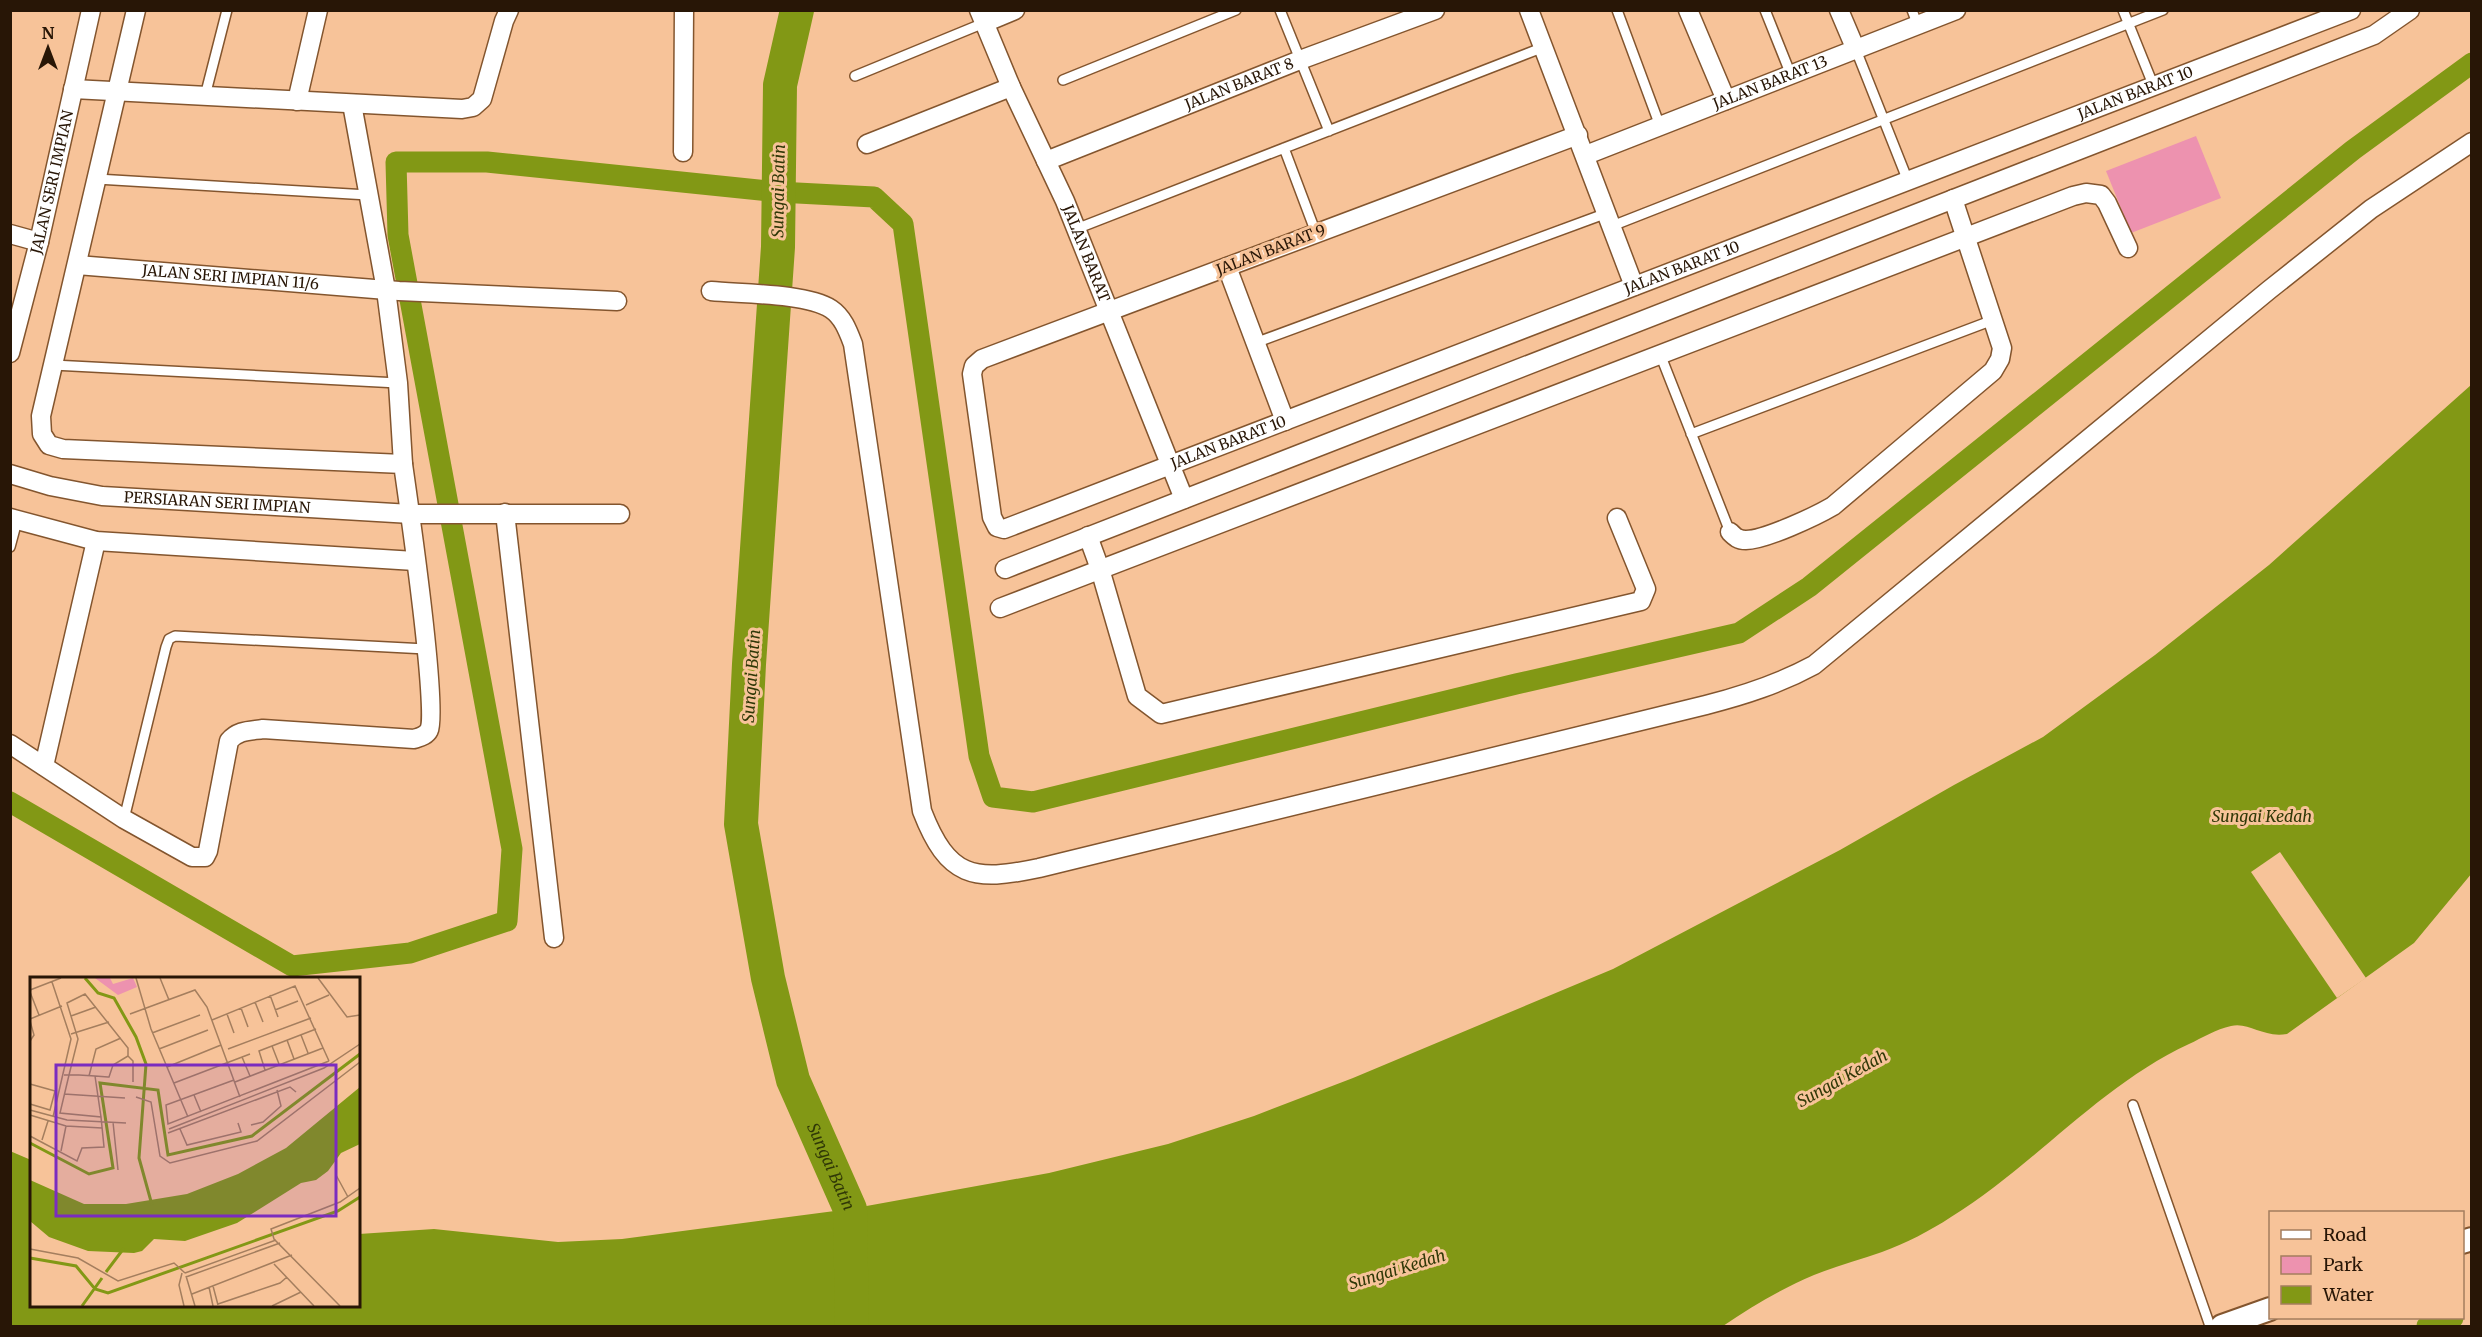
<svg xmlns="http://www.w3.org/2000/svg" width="2482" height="1337" font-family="Merriweather,serif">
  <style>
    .green { fill: #ed92af }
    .water { fill: #829815 }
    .pier { fill: #f7c399 }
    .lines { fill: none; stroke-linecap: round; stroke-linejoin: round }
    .canal { stroke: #829815; stroke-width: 21 }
    .river { stroke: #829815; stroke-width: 34 }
    .service-casing { stroke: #83552e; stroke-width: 12 }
    .minor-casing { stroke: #83552e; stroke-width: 21 }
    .tertiary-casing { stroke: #83552e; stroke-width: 26 }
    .service { stroke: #fff; stroke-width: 9 }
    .minor { stroke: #fff; stroke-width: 18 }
    .tertiary { stroke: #fff; stroke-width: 22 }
    .labels { text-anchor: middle; stroke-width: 6; stroke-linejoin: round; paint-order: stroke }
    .street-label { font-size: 15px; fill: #281606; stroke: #f7c399 }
    .water-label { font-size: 16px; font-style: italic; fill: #303807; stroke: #f7c399 }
    .inset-river { fill: none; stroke: #829815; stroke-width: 3 }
    .inset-road { fill: none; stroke: #a47e5e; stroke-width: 1.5 }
    .view { fill: #7b2cbf; fill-opacity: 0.15; stroke: #7b2cbf; stroke-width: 3 }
    .inset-edge { fill: none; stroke: #281606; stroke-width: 3 }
  </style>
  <rect width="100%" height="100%" fill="#f7c399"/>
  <path class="green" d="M2196,136L2221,198L2131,233L2106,171Z"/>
  <path class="water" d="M2471,385L2472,873L2414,943L2287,1034C2262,1038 2250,1022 2231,1026C2216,1029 2202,1038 2189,1044C2099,1086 2035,1165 1951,1217C1930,1231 1906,1243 1882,1252C1860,1260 1836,1266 1814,1275C1781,1289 1752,1306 1723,1326H11L10,1151L31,1160L32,1306H358L359,1234L434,1229L558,1242L622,1239L850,1209L1049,1173L1168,1144L1254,1116L1353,1078L1613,969L1840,850L1954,785L2043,737L2155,655L2269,565Z"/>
  <path class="pier" d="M2280,852L2366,978L2337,998L2251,872Z"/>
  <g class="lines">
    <path class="canal" d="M10,802L292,966L410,953L507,921L512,849L398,235L396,162H487L778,192L874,197L903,224L979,756L993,797L1033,802L1516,684L1739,633L1809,587L2353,150L2472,63
      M2427,1326L2453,1318"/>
    <path class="river" id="s1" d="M797,10L780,85L778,247L749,664L741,824L768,978L793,1080L850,1209L852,1326"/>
    <g class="service-casing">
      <path id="service" d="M1280,10L1329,131
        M1617,10L1660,126
        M1765,10L1791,75
        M1912,10L1918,26
        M2123,10L2154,87
        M1856,50L1908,181
        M855,76L984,23
        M1063,80L1236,10
        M205,96L227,10
        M1284,148L1316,233
        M97,179L368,195
        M1612,226L2163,10
        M1076,229L1544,47
        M1255,343L1607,213
        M1660,354L1730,532
        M53,365L398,383
        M1691,434L1993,320
        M10,547L17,521
        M124,819L166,647L169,639L175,636L426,649
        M2133,1105L2210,1326"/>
    </g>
    <g class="minor-casing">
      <g id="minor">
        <path id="s2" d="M979,10L1011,87L1065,201L1184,499"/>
        <path d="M1529,10L1634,286"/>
        <path d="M1688,10L1726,100"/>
        <path d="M1839,10L1856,50"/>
        <path d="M984,23L1015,10"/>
        <path d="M73,89L462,109L473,107L482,99L504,21L509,10"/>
        <path d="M297,101L318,10"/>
        <path d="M352,104L386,290L398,383L403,464"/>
        <path id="s3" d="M1578,135L982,359L974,366L972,374L992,517L997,527L1004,529L1012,526L2351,10"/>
        <path d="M867,144L1011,87"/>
        <path d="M683,152L684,10"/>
        <path id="s4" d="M1586,155L1956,10"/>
        <path id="s5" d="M1046,161L1300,60L1435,10"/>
        <path d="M10,234L39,242"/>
        <path id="s6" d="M77,265L399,291L617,301"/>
        <path d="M1227,267L1285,421"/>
        <path d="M711,291C741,294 806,293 831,309C843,317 848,331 853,344L922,811C948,878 973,882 1039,868L1706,705C1745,695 1779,684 1814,665L2269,290L2371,209L2472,142"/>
        <path id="s7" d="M10,353L39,242L91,10"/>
        <path id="s8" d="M10,474L50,486L102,496L411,514H620"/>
        <path d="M505,513L554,938"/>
        <path d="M10,518L96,541L415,561"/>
        <path d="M1730,532C1735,537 1738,540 1746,540C1765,540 1816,516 1833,506L1993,371L2000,359L2002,348L1953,199"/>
        <path d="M1088,536L1100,569L1137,696L1161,714L1641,601L1646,589L1617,518"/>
        <path d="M1005,569L2374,35L2410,10"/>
        <path d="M1000,608L2073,196L2086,193L2101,195L2107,203L2128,248"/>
        <path d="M10,744L124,819L192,857H205L208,851L229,741C238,730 250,731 263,729L414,739C420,737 426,736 429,730C439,712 408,499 403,464L63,449L49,445L42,434L41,416L136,10"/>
        <path d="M44,766L96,541"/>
      </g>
    </g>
    <g class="tertiary-casing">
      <path id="tertiary" d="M2462,1242L2472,1239
        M2222,1326L2270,1309"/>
    </g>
    <use href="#service" class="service"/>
    <use href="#minor" class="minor"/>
    <use href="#tertiary" class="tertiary"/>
  </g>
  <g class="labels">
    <g class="street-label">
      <text dy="5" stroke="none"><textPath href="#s4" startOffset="198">JALAN BARAT 13</textPath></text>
      <text dy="5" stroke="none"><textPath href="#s5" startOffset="208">JALAN BARAT 8</textPath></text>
      <text dy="5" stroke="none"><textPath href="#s3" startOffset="2031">JALAN BARAT 10</textPath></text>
      <text dy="5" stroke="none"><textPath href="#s7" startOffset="176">JALAN SERI IMPIAN</textPath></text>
      <text transform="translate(1271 250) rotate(-21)" y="5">JALAN BARAT 9</text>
      <text dy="5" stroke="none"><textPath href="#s2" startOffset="266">JALAN BARAT</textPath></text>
      <text dy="5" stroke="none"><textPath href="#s3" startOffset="1545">JALAN BARAT 10</textPath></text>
      <text dy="5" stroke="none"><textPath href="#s6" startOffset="154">JALAN SERI IMPIAN 11/6</textPath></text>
      <text dy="5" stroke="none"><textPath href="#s3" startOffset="1059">JALAN BARAT 10</textPath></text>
      <text dy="5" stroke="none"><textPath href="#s8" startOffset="210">PERSIARAN SERI IMPIAN</textPath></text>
    </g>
    <g class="water-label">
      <text transform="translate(778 191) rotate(-89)" y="6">Sungai Batin</text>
      <text transform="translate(751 676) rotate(-86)" y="6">Sungai Batin</text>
      <text x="2262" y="822">Sungai Kedah</text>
      <text transform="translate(1842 1078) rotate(-29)" y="6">Sungai Kedah</text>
      <text dy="6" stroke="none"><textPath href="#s1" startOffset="1173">Sungai Batin</textPath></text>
      <text transform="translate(1397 1269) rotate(-17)" y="6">Sungai Kedah</text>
    </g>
  </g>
  <g transform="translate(30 977)">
    <rect width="330" height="330" fill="#f7c399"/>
    <path d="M65,1H80L83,7L103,1L107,10L88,18Z" fill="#ed92af"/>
    <path d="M330,110V167L311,176L298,194L286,203L271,206L207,246L155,264L124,262L112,274L104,276L58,274L19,260L0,244V203L54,227H96L157,217L208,197L256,171Z" fill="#829815"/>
    <path class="inset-river" d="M55,1L68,16L84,21L106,60L116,87L109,181L122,228M0,166L59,197L83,191L70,106L128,113L138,178L222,159L330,77M0,281L46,289L65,312L78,316L308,234L330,220M76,295L94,271M52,329L72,301"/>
    <path class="inset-road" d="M106,1L121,52L158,140M130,1L139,23M288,1L317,40L330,38M22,5L41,62L23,140M0,13L31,1M0,15L9,38M240,18L248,40M225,25L233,45M276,28L299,18M211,31L218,50M245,33L268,24M100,37L165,13L177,30L210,120M197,37L204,56M41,39L66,30M0,42L32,29M182,43L265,9L299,84M0,44L4,58L0,64M122,56L170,38M41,57L79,45M271,58L278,76M257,63L264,82M242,69L249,87M129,72L178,53M198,72L281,41M98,79L103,84V105M212,80L220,99M137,90L191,68M235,93L229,74L286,52M59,99L66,72L91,61M65,99L71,140M204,103L136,128L138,147L299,84M205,105L293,71M144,106L220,77M0,107L25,114M34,117L95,121M164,118L171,135M106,120L121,125L130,179L140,186L227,164L330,85M0,127L20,133L25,114M0,133L37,143L96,146M0,138L36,149L72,151M83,145L88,193M221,148L233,145L251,129L247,113M139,152L294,91L330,67M150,152L157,168L211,155L208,146M138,156L260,110L266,115M0,159L47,184L52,171L74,170L71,140L30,136L39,98L48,62L37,26L55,17L98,71V79L83,88L79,100H78L65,99L49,98H34M12,163L18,144M31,174L36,149M306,198L318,220M0,272L48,281L88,304L144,286L155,296M244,287L284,329M152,296L149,308L154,329M155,296L246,263M156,299L165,329M156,300L250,266M183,309L188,328M179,310L183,329M162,317L262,278M188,327L250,306L257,300M242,329L271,315M310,329L244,262L241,252L310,225L330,211"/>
    <path class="view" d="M26,88H306V239H26Z"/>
    <rect width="330" height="330" class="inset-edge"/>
  </g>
  <rect width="2482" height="1337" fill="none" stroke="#281606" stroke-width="24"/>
  <rect x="2269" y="1211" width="195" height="108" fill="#f7c399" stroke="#a47e5e" stroke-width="1.5"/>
  <rect x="2281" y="1230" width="30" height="9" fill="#ffffff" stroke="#a47e5e" stroke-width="1.5"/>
  <text x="2323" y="1241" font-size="18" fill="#281606">Road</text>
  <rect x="2281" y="1256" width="30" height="18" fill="#ed92af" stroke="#a47e5e" stroke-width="1.5"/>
  <text x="2323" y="1271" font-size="18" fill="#281606">Park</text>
  <rect x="2281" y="1286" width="30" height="18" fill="#829815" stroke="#a47e5e" stroke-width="1.5"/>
  <text x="2323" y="1301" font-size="18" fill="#281606">Water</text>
  <g transform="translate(48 48)" stroke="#f7c399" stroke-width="4.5" paint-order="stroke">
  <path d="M0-4.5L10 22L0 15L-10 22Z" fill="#281606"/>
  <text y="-9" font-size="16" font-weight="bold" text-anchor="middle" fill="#281606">N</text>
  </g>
</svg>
